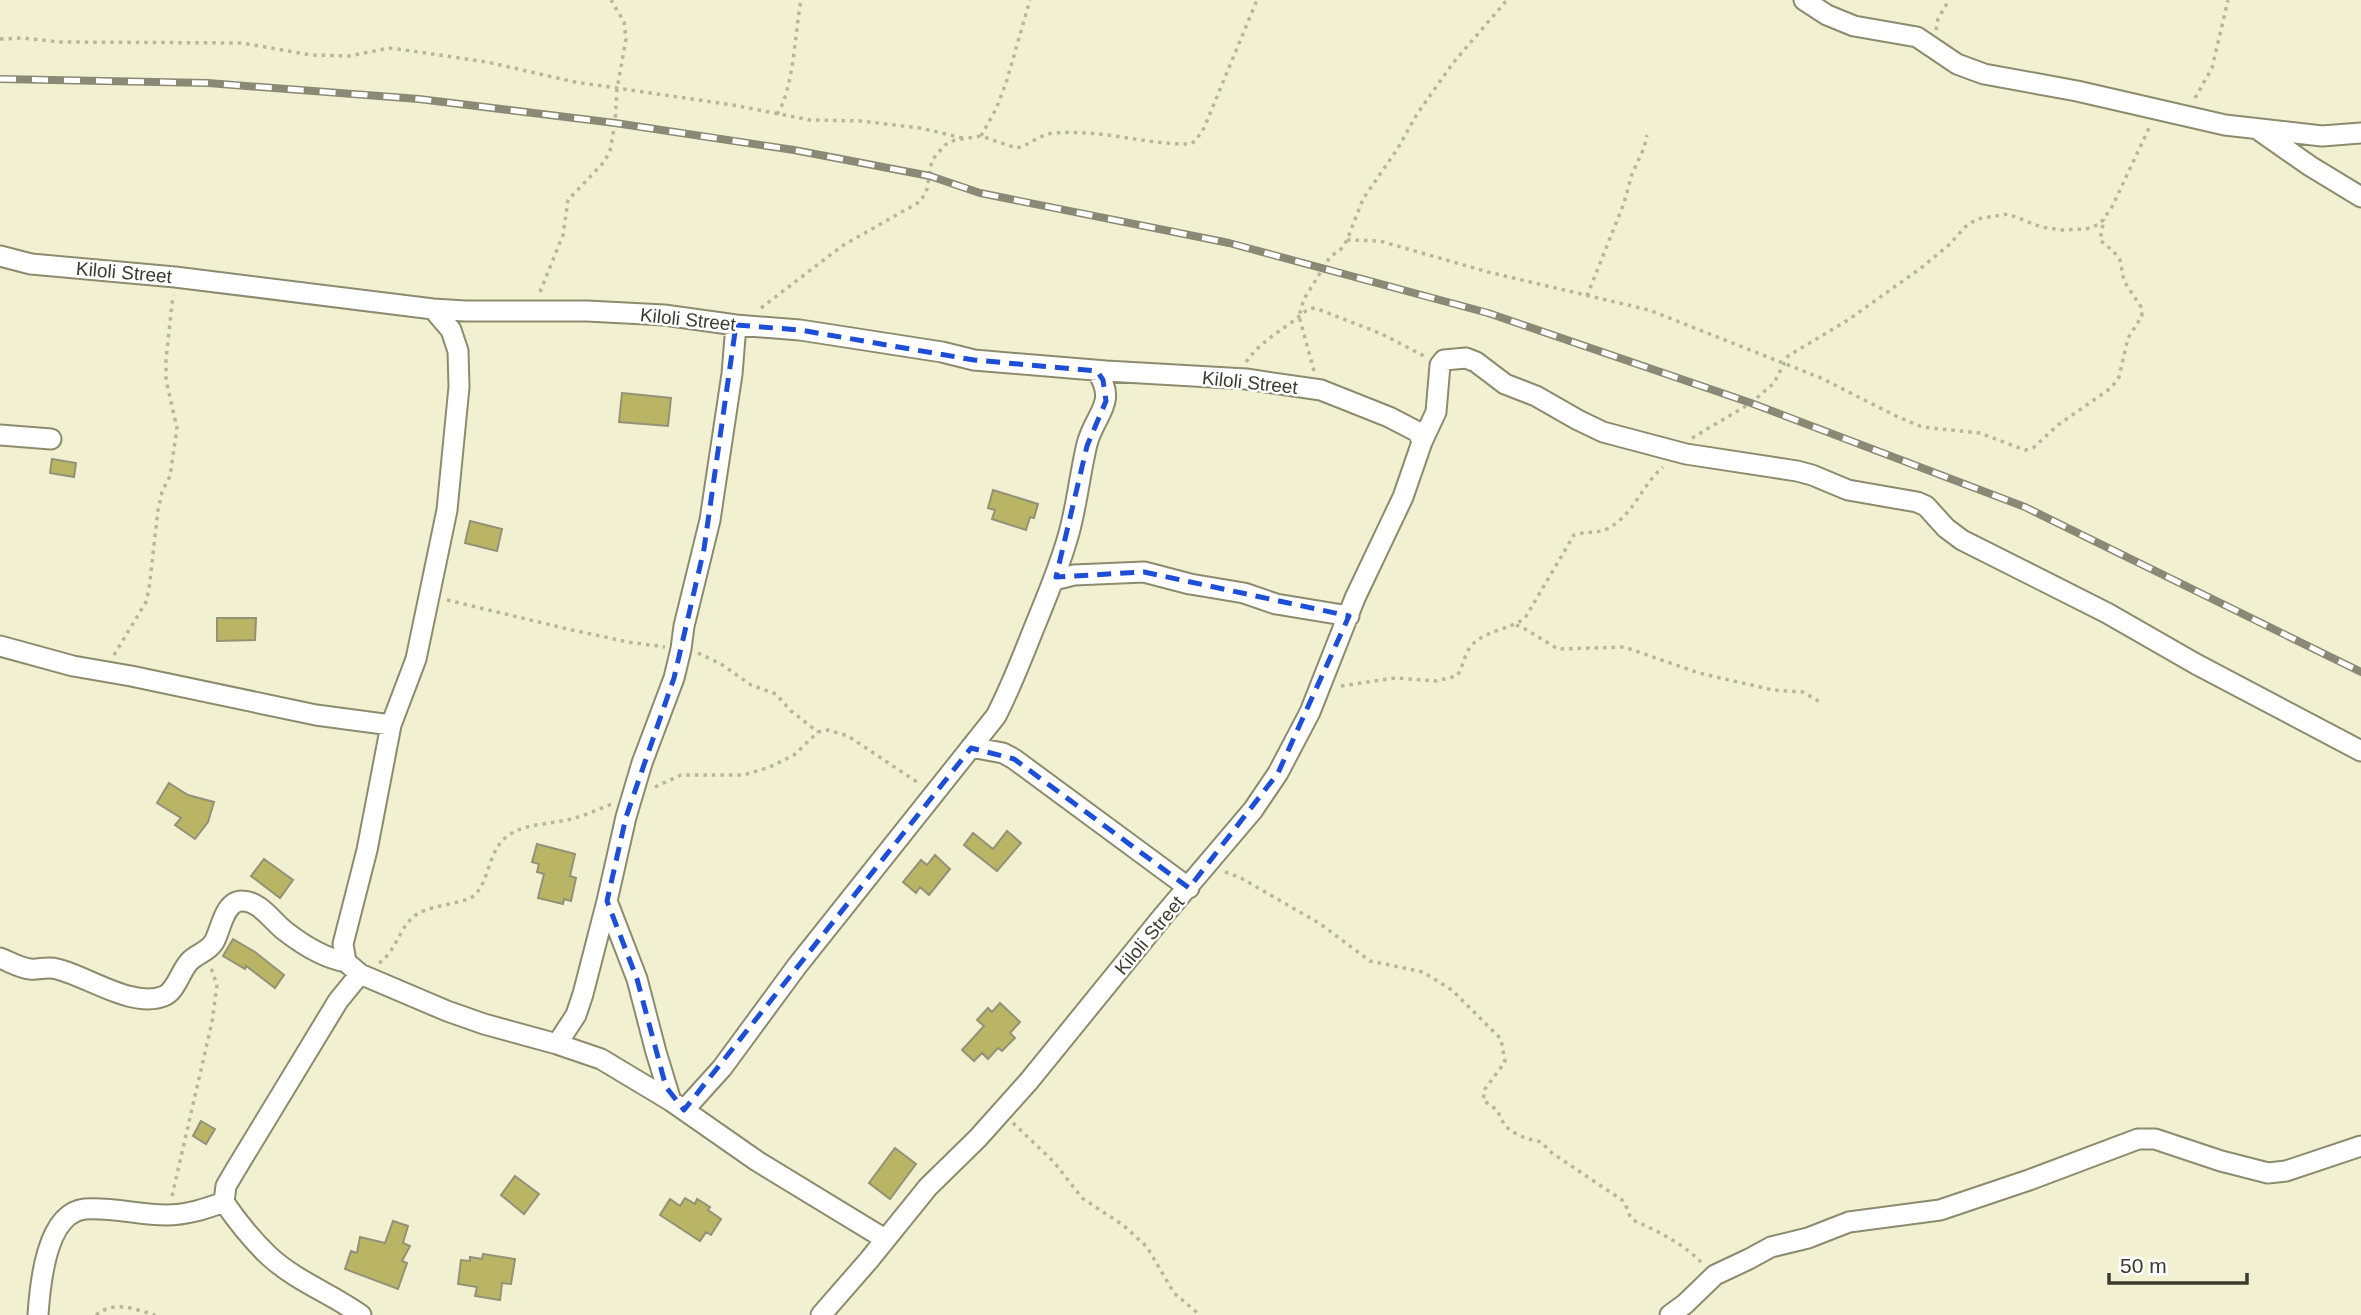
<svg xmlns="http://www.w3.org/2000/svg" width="2361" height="1315" font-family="Helvetica,sans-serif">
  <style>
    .building { fill: #b9b565; stroke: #939276; stroke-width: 2 }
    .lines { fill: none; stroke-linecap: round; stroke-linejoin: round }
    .street-casing { stroke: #8c8b6e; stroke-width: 23 }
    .path { stroke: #b6b69d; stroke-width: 3.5; stroke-dasharray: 3.5 5; stroke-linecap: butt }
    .street { stroke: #fff; stroke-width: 19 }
    .rail-casing { stroke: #8a8975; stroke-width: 8 }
    .rail { stroke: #fff; stroke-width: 5; stroke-dasharray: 16; stroke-linecap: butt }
    .marked { fill: none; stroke: #1d4ed8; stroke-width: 5; stroke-dasharray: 14 9; stroke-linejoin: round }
    .labels { text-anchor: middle; stroke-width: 5; stroke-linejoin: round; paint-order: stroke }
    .street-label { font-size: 19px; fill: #3b3b2f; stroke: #fff }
  </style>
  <rect width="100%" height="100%" fill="#f1f0d1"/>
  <path class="building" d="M622,393L671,398L668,426L619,422Z
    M52,459L76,463L74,477L50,473Z
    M993,490L1038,504L1034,518L1030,517L1026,530L992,519L995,510L988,508Z
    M470,521L502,529L497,551L465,543Z
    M217,618H256L255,640L217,641Z
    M169,783L188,795L214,802L208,822L195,839L175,825L181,818L157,803Z
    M1007,831L1021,843L997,871L964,845L973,833L993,849Z
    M537,844L575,854L570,876L576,878L571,901L564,899L563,904L538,898L544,874L537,872L539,864L532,862Z
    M935,855L950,869L929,895L920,887L916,893L903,882L921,860L927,865Z
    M264,859L293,880L280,898L251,876Z
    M233,939L255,952L284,975L275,988L246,966L245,969L223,956Z
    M1000,1003L1020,1022L1010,1033L1015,1038L1002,1051L998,1048L988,1059L982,1053L974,1061L962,1050L984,1026L977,1020L988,1008L992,1012Z
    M201,1121L215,1129L206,1144L193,1136Z
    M895,1148L916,1164L890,1199L869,1183Z
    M515,1176L539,1194L524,1214L501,1195Z
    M685,1198L695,1204L697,1199L710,1207L708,1210L721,1219L711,1235L706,1232L700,1241L660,1215L670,1199L680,1206Z
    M393,1221L408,1226L403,1243L410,1246L402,1261L407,1263L398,1289L345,1269L351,1251L357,1253L360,1237L385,1243Z
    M483,1254L515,1259L511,1284L502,1283L500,1300L475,1296L477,1287L458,1284L461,1260L470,1261V1257L482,1259Z"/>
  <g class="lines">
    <g class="street-casing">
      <path id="street" d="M1804,0L1827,15L1854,26L1917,37L1957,64L1984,74L2077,91L2225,125L2322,136L2361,133
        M2260,131L2310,166L2361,197
        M0,256L31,264L175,277L433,309L465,311H587L664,315L736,325L800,330L942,352L974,360L1106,371L1246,379L1321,390L1389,417L1418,432L1422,442L1403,497L1355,598L1310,712L1278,773L1253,810L1163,916L1029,1081L978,1138L928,1187L869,1260L821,1315
        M433,309L451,330L458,351L459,387L447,510L416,659L391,725L367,850L343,944L346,962L360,974L447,1011L484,1024L557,1044L601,1059L671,1101L757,1161L885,1239
        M0,435L51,439
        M1422,442L1436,412L1440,365L1444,360L1466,358L1476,362L1505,384L1536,396L1578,420L1603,432L1686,454L1797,471L1812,475L1848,490L1917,502L1926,506L1946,528L1962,540L2107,613L2196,664L2361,751
        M1054,580L1074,575L1144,572L1190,584L1244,593L1276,604L1349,616
        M0,646L73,666L131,676L316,715L391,725
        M971,747L1003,753L1014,759L1189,888
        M607,901L637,979L656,1052L671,1101
        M0,958C10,962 20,968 30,969C39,970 47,966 57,969C87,976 133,1009 164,996C176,991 180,972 189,962C196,954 208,952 214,942C221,930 224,901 242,901C260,901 272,921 285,931C303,945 323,958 346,962
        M360,974L338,1001L236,1169L226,1186L224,1202C237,1221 252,1240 269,1256C296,1281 332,1294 361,1315
        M557,1044L576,1015L583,994L607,901L626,817L642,763L674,678L681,649L684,626L710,520L732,374L736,325
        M684,1110L722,1068L797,966L996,716C1011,687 1022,658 1034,628C1047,596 1060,566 1069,533C1077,504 1080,473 1087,444C1095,413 1118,404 1097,371
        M38,1315C40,1285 46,1213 85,1209C113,1207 139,1215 166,1215C187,1215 205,1209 224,1202
        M1670,1315L1685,1304L1715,1275L1749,1259L1771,1247L1808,1238L1849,1222L1940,1210L2029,1180L2138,1139H2155L2221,1161L2268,1173L2286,1171L2361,1146"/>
    </g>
    <path class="path" d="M1936,30L1938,19L1949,0
      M0,39L23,38L60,42L242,43L311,55L349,56L389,48L398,49L487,62L575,82L733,105L810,120L861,121L920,128L963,138
      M2195,98L2212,68L2228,0
      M777,114C794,89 795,31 801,0
      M981,136L996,109L1006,83L1030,0
      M1347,240L1380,241L1488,272L1649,310L1821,378L1896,416L1922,427L1980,433L2025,450L2033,448L2058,425L2111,388L2119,377L2128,338L2142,316L2141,307L2124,281L2120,260L2114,252L2100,240L2104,219
      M540,292L563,235L568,200L604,162L610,151L615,123L617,89L626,39L624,22L611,0
      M1587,296L1624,203L1632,174L1644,148L1647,135
      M761,308L842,246L921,201L927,189L932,160L945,145L955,140L981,136L1016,148C1030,146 1038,134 1055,133C1102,129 1146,145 1191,144L1196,140L1204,128L1257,0
      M1246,362C1259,344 1274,335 1292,322C1301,316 1304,309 1315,308L1382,334L1424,356
      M1314,371L1299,316L1304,299L1330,257L1341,249L1347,240L1363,199L1398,148L1417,114L1453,63L1507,0
      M1692,438L1751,403L1774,383L1788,356L1848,320L1921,268L1950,244L1965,227L1977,219L2008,214L2041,227L2062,230L2086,229L2100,224L2112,207L2150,126
      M447,600L572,630L628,642L665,647
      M1516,625L1525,629L1558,649L1624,647L1699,673L1773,690L1803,692L1820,702
      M698,653L721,664L751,685L776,694L791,711L818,732
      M114,655L146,602L149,589L158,510L162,492L170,476L177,428L166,380V359L173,295
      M1341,686L1395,678L1436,681L1457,676C1463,667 1464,655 1471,646C1485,630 1509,630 1525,618L1574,535C1585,531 1596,534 1607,529C1635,514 1640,487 1663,467
      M655,787L681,775H744L770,767L794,755L818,732L828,730L848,736L920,784
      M1225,872L1241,878L1319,923L1370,961L1423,972L1452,990L1501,1039L1505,1062L1485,1089L1483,1100L1497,1110L1505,1126L1513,1132L1525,1138L1541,1142L1552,1153L1622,1200C1628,1206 1627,1214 1633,1220C1659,1232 1681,1242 1701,1262
      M379,963C398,950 399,924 419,913C433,905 467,903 475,895C491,877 488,849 509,835C526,823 547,825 566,820C582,817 597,810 612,804
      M1013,1123L1054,1162L1082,1198L1123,1225L1147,1247L1174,1293L1200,1315
      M172,1196L212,1022L217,985L211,968
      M96,1315C115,1300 134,1309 155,1315"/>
    <use href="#street" class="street"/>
    <g class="rail-casing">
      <path id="rail" d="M0,79L208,83L419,99L615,123L794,150L930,176L980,193L1229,243L1488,313L1751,403L2025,507L2361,672"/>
    </g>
    <use href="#rail" class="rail"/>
  </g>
  <path class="marked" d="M736,325L800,330L974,360L1097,371L1103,380L1106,401L1087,446L1056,577L1144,572L1349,616L1278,773L1189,888L1014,759L971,748L684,1110L666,1087L637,979L607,901L626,817L674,678L704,549Z"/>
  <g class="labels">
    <g class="street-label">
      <text transform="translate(124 272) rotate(5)" y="7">Kiloli Street</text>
      <text transform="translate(688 319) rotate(6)" y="7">Kiloli Street</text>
      <text transform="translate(1250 382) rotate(6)" y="7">Kiloli Street</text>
      <text transform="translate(1149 935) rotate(-50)" y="7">Kiloli Street</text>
    </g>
  </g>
  <path d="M2109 1273v10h138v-10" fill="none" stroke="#3b3b2f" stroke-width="3.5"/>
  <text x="2120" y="1273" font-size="21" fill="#3b3b2f" stroke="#ffffff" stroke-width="5" paint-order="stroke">50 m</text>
</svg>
